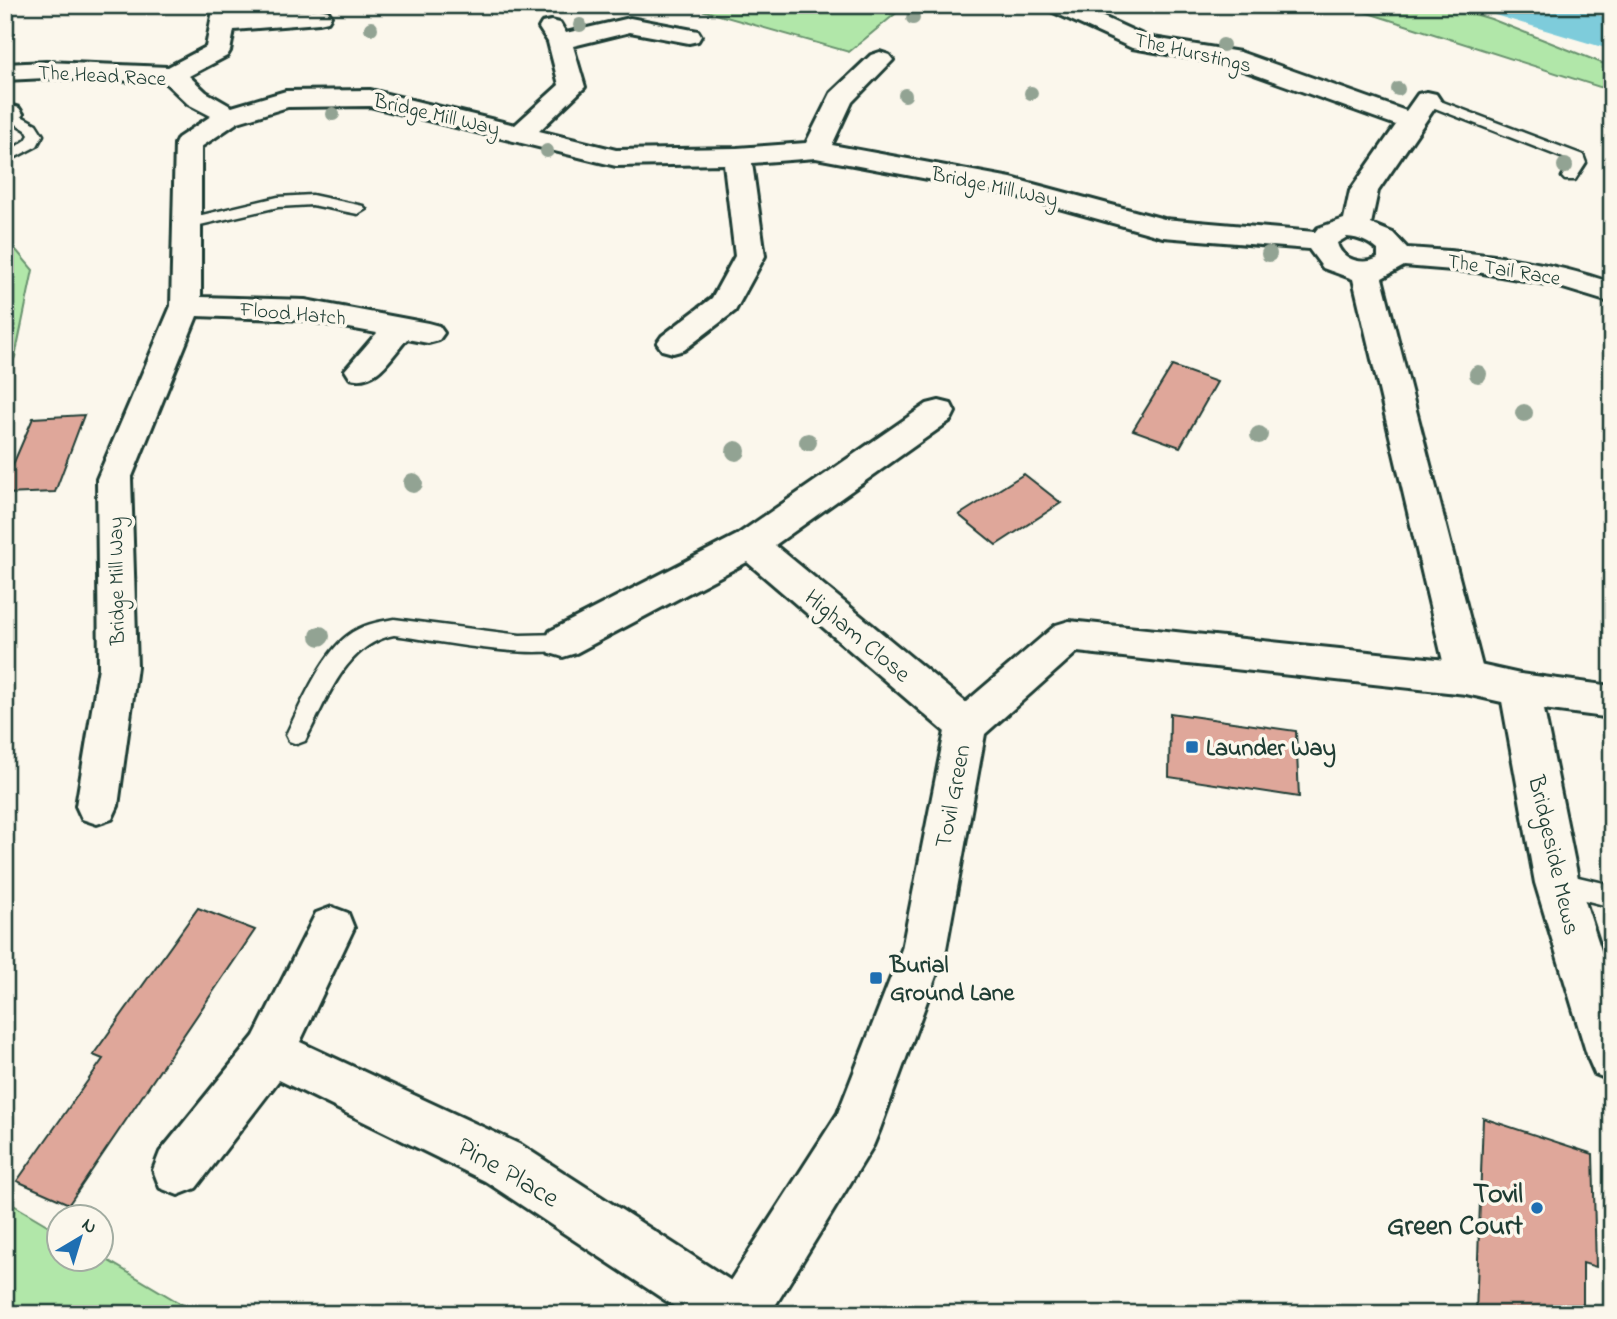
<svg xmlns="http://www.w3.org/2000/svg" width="1617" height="1319" font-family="'Indie Flower',sans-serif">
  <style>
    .green { fill: #b1e7a9; stroke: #68926e; stroke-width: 2 }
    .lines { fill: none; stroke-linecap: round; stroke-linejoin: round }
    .river { fill: #7eccdb; fill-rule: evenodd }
    .building { fill: #dfa79a; stroke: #1f3d34; stroke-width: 2 }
    .service-casing { stroke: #1f3d34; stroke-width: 5 }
    .minor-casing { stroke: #1f3d34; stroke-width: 6 }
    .tertiary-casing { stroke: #1f3d34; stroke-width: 6 }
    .service { fill: #fbf7ec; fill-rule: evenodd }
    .minor { fill: #fbf7ec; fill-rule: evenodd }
    .tertiary { fill: #fbf7ec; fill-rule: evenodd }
    .tree { fill: #92a393 }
    .poi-dot { fill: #1f6fb2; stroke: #fbf7ec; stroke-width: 2.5 }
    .labels { text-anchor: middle; stroke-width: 7; stroke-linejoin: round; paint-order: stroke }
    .far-street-label { font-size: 21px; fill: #1f3d34; stroke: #fbf7ec }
    .street-label { font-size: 24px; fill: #1f3d34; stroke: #fbf7ec }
    .poi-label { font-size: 24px; font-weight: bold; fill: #1f3d34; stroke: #fbf7ec; text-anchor: start }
    .near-street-label { font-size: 28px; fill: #1f3d34; stroke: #fbf7ec }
    .near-poi-label { font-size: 28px; font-weight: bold; fill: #1f3d34; stroke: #fbf7ec; text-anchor: end }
  </style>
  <rect width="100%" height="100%" fill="#fbf7ec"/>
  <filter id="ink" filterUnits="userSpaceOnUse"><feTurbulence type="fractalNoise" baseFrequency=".0143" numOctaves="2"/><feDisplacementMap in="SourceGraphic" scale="14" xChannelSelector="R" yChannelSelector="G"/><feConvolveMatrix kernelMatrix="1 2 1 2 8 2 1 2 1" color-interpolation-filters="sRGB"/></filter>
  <g filter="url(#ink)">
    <path class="green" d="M684,5H906L849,52Z
      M1343,5H1445L1491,19L1612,67V91Z
      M5,237L33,270L15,357L5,378Z
      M5,1200L59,1232L60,1260H102V1257L198,1314H5Z"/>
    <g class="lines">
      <path class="river" d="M1488,5H1565L1612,19V50L1495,15Z"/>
    </g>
    <path class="building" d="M1172,366L1217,382L1180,447L1133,430Z
      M84,415L55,492L5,494V483L33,418Z
      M1024,474L1061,503L996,545L959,515Z
      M1170,713L1296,731L1299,797L1169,777Z
      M198,908L255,930L69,1204L17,1181L103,1059L93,1055Z
      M1483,1118L1593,1154L1596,1267L1583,1263V1314H1476Z"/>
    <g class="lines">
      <g class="service-casing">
        <path id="service" d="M1427,96L1583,155L1586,163L1575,180H1565L1562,177L1571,161L1422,103V97Z
          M10,110L36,124L43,135L37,146L12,159L7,158L5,154L26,140L29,135L26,130L5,117V111Z
          M312,195L363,206L366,209L358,214L312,205L278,207L187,228L179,223L181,220L278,197Z
          M394,619L520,635L563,634L570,636L573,642L570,648C532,660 437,641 394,635C344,645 327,701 305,741L297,744L289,741L286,735C300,706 322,655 347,636C361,625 377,622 394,619Z
          M1557,872L1612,885V907L1549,891L1545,883L1549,875Z"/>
      </g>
      <g class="minor-casing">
        <path id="minor" d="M214,5H238L236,15L319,9L328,11L331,16L328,21L319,23L234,30L230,51L227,56L189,76L206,92L232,107L286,91L370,90L515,125L559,85L548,42L539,28L542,23L551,21L560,23L566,33L630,18L698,31L701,36L698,41L689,43L630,32L573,46L585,87L539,131L616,150L737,148L806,143L831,93L871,55L880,52L889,55L893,60L852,102L832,145L1011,178L1164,219L1315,232L1318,228L1344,219L1350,191L1396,125L1226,64L1132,48L1049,10L1045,5H1077L1147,37L1240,52L1406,111L1418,94L1427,92L1436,94L1440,100L1378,191L1371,224L1393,233L1407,248C1476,252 1546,260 1612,283V303L1553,285L1477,272L1404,266L1382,278L1485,678L1480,689L1466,694L1452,689L1447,678L1353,279L1323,268L1309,249L1163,237L1008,194L816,158L752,163L765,256L735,311L684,350L673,353L662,350L657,343L662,336L712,298L735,256L724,164L616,166L370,106L288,107L238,122L201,147V297L305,300L428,323L439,326L444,333L439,340L428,343L407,339C390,358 377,385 350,378L345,370L377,333L305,320L197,316L131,479L137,667L118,806L112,819L97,824L82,819L76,806L99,667L97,479L171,306L175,144L178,138L211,116L188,104L165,82L46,78L5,80V64L46,62L168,67L206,47ZM1347,237C1360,238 1369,242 1378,250V258C1363,266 1341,260 1337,243Z
          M5,104L19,108L23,114L19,120L5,121Z
          M939,401L951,404L955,412L951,420L775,545L980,714L986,726L980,738L966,743L952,738L747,562L576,653L563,657L550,653L544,642L550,631L737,535L927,404Z
          M1520,674L1534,679L1540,690L1579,883L1612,984V1081L1595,1074L1588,1058L1535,883L1500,690L1506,679Z
          M332,907L348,913L354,928L300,1042L521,1145L753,1295L760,1314H686L485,1181L279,1080L196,1188L178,1195L160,1188L153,1170L160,1152L254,1036L316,913Z"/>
      </g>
      <g class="tertiary-casing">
        <path id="tertiary" d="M1069,621L1466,662L1520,674L1612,686V718L1520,706L1466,694L1077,652L985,734L946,949L880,1129L873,1146L770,1314H714L721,1295L838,1113L902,949L946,726L952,714L1056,625Z"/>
      </g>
      <use href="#service" class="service"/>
      <use href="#minor" class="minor"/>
      <use href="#tertiary" class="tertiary"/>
    </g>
    <g class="tree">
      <circle cx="913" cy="18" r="7"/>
      <circle cx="580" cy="25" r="7"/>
      <circle cx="371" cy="28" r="7"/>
      <circle cx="1223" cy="45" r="7"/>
      <circle cx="1398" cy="89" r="7"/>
      <circle cx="1031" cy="93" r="7"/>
      <circle cx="905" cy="95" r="7"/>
      <circle cx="333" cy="114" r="7"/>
      <circle cx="547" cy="151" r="7"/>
      <circle cx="1565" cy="166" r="8"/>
      <circle cx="1269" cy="254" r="8"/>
      <circle cx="1478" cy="374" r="9"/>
      <circle cx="1524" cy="413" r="9"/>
      <circle cx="1259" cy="435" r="9"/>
      <circle cx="808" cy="442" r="9"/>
      <circle cx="736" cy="451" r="10"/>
      <circle cx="413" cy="483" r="10"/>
      <circle cx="320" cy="636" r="10"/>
    </g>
  </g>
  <g class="poi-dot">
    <rect x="1185" y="740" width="14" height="14" rx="3.5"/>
    <rect x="869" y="971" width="14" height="14" rx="3.5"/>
    <circle cx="1537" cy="1208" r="7"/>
  </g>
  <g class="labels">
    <g class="far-street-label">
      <text transform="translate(1193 52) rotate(13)" y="7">The Hurstings</text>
      <text transform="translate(102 75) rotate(3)" y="7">The Head Race</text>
      <text transform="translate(437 114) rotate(13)" y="7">Bridge Mill Way</text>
      <text transform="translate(995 186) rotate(12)" y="7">Bridge Mill Way</text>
      <text transform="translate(1504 269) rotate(9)" y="7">The Tail Race</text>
      <text transform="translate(293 313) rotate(5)" y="7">Flood Hatch</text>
      <text transform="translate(116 581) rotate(-91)" y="7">Bridge Mill Way</text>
    </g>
    <g class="street-label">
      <text transform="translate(858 635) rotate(40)" y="8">Higham Close</text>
      <text transform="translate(952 796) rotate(-79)" y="8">Tovil Green</text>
      <text transform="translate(1555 855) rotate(77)" y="8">Bridgeside Mews</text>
    </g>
    <g class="poi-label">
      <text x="1206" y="755">Launder Way</text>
      <text x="890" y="972">Burial<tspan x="890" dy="28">Ground Lane</tspan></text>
    </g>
    <g class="near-street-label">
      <text transform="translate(509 1171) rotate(30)" y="10">Pine Place</text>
    </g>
    <g class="near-poi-label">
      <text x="1523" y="1202">Tovil<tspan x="1523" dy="32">Green Court</tspan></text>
    </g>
  </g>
  <rect width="1617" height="1319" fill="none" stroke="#fbf7ec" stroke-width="28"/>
  <rect x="14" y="14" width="1589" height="1291" fill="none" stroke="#1f3d34" stroke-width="2.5" filter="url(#ink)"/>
  <g transform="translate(80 1238) rotate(38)"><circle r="33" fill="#fbf7ec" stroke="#a3ada2" stroke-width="2"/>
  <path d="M0-5L12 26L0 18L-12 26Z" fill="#1f6fb2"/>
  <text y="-10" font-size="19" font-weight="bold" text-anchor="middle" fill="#1f3d34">N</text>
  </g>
</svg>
